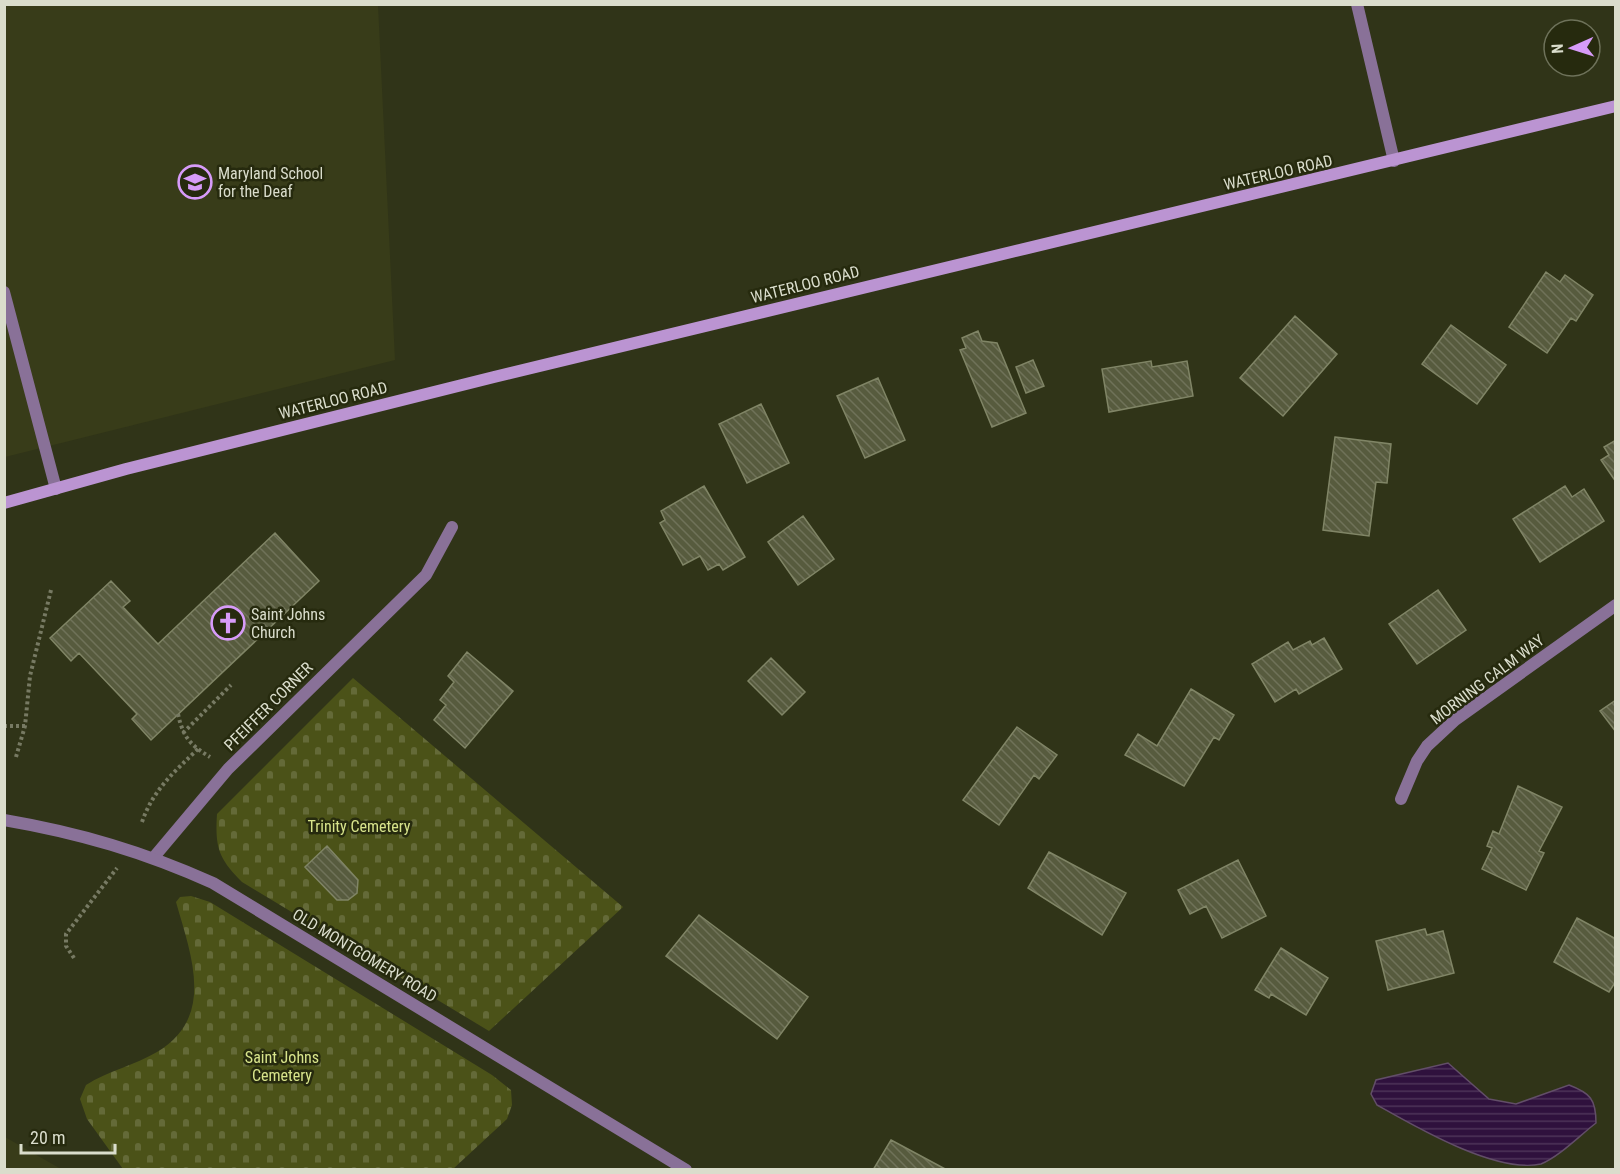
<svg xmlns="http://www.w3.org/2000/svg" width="1620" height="1174" font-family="'Roboto Condensed',sans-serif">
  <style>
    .built { fill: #383c19 }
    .cemetery { fill: url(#cemetery-stones) }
    .water { fill: url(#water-rules); stroke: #624e68; stroke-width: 1.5 }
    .building { fill: url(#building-back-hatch); stroke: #808566; stroke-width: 1.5 }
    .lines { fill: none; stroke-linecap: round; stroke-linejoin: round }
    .path { stroke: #777a63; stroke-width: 4; stroke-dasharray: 3 3; stroke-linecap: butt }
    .service { stroke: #897198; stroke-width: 12 }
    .minor { stroke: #897198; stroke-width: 12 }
    .tertiary { stroke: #897198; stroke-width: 12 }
    .secondary { stroke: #bb94d2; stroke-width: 12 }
    .labels { text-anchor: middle; stroke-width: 5; stroke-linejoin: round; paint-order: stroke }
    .street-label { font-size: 16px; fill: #daddcc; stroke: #262a0e }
    .poi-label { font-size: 16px; fill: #daddcc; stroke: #262a0e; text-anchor: start }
    .park-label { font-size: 16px; fill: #d8e48b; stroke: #262a0e }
  </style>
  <defs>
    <pattern id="cemetery-stones" width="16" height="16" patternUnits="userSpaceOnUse" patternTransform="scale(1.5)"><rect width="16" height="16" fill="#4b5218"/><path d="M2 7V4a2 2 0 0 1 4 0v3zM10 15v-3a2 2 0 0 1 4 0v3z" fill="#646a38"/></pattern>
    <pattern id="water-rules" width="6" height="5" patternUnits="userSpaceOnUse" patternTransform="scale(1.5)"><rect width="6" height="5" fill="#2f113d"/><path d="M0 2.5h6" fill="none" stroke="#4d3358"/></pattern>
    <pattern id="building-back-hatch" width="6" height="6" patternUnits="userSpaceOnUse" patternTransform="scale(1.5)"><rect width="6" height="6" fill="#575b3e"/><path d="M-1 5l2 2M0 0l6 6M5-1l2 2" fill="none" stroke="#6f7259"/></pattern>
  </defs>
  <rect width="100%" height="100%" fill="#303418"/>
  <path class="built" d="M4,5H378L395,360L5,457Z
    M5,1137L61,1169H5Z"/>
  <path class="cemetery" d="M353,678L623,907L489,1031L242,882C218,858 215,847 217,814Z
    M191,896L210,902L492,1075L511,1090L512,1105L507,1119L453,1169H123L87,1119L80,1099L86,1085C108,1071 135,1065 157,1052C216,1017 191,955 176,902L180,897Z"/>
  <path class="water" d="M1448,1063L1489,1099L1516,1104L1569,1085C1590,1093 1596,1099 1596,1123C1579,1136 1560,1156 1541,1164C1496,1174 1416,1127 1377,1105L1371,1094L1376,1080Z"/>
  <path class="building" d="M1546,272L1560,282L1565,275L1593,295L1576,321L1571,318L1547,353L1509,327Z
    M1295,316L1337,354L1283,416L1240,378Z
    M1451,325L1506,365L1477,404L1422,364Z
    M978,331L982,341L997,343L1026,413L992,427L960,350L966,348L962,338Z
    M1033,360L1044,386L1026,393L1016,367Z
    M1151,361L1152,367L1187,361L1193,396L1109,412L1102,369Z
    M878,378L905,440L865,458L837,396Z
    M761,404L789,463L747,483L719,424Z
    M1335,437L1391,444L1387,483L1376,482L1369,536L1323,530Z
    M1616,440V482L1601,460L1609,455L1604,447Z
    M704,486L745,557L723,570L719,564L708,570L700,556L683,565L660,523L665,520L661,511Z
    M1565,486L1572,497L1584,489L1604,521L1540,562L1513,519Z
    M803,516L834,559L798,585L768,542Z
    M275,533L319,581L151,740L132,719L137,714L79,653L71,661L50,638L111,581L130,601L123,607L158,644Z
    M1438,590L1466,630L1417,664L1389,624Z
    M1324,638L1342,669L1299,694L1296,689L1275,702L1252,664L1288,642L1293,650L1310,641L1312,645Z
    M467,652L513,691L465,748L434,720L446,705L440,700L454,682L448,676Z
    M771,658L805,692L782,715L748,681Z
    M1191,689L1234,715L1219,740L1214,737L1184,786L1125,755L1138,734L1157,746Z
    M1616,700V732L1600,711Z
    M1017,727L1057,755L1039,779L1034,775L999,825L963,800Z
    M1518,786L1562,807L1539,851L1544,853L1526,890L1482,869L1492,848L1487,846L1493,831L1499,834Z
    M327,846L358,880L357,893L348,900H337L305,867Z
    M1049,852L1126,893L1102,935L1028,888Z
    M1238,860L1266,916L1222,938L1206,906L1190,914L1178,890Z
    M699,915L808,997L777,1039L666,956Z
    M1577,918L1616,939V981L1609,992L1554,962Z
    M1425,929L1427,935L1443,931L1454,973L1388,990L1376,941Z
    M1281,948L1328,978L1306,1015L1271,994L1269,998L1255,990Z
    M891,1140L947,1170H873Z"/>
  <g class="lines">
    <path class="path" d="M178,714C183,737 190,745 210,757
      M4,726H25
      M183,733L231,685
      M16,757L25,726L30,676L51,590
      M142,822C153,790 174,772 198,749
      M74,958L66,946V934L117,868"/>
    <path class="service" d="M4,292L56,489"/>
    <path class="minor" d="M1357,4L1394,161
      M1401,799L1417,761L1427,746L1455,720L1616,605
      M154,857L228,769L426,575L452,527"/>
    <path class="tertiary" d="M4,820C80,833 144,852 213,883L686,1170"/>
    <path class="secondary" d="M4,503L126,469L494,377L1616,106"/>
  </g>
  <defs>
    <g id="school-ring" transform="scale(1.725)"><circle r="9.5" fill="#262a0e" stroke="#d79bf9" stroke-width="1.5"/><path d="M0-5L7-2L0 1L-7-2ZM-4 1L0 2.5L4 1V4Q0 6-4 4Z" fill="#d79bf9"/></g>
    <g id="church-ring" transform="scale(1.725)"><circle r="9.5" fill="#262a0e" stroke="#d79bf9" stroke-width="1.5"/><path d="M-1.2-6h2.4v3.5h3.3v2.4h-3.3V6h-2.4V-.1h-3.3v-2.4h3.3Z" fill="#d79bf9"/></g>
  </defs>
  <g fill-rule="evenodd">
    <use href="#school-ring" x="195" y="182"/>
    <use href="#church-ring" x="228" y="623"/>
  </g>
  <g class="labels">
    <g class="street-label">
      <text transform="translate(1278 172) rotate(-13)" y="6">WATERLOO ROAD</text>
      <text transform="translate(805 284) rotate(-14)" y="6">WATERLOO ROAD</text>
      <text transform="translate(333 400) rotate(-14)" y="6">WATERLOO ROAD</text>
      <text transform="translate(1487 679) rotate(-37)" y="6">MORNING CALM WAY</text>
      <text transform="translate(268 706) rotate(-45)" y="6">PFEIFFER CORNER</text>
      <text transform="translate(365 955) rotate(31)" y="6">OLD MONTGOMERY ROAD</text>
    </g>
    <g class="poi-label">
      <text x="218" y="179">Maryland School<tspan x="218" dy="18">for the Deaf</tspan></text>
      <text x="251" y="620">Saint Johns<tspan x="251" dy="18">Church</tspan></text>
    </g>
    <g class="park-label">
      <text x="359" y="832">Trinity Cemetery</text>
      <text x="282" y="1063">Saint Johns<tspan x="282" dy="18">Cemetery</tspan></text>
    </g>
  </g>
  <rect width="1620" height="1174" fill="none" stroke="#daddcc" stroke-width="12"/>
  <g transform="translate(1572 48) rotate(267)"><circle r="28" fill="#262a0e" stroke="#6e725a" stroke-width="1.5"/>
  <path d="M0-4.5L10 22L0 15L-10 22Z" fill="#d79bf9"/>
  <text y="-9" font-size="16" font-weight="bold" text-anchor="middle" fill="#daddcc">N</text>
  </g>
  <path d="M21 1144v9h94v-9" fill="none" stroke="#daddcc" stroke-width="3"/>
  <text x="30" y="1144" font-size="18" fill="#daddcc" stroke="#262a0e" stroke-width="4.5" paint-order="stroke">20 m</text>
</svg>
